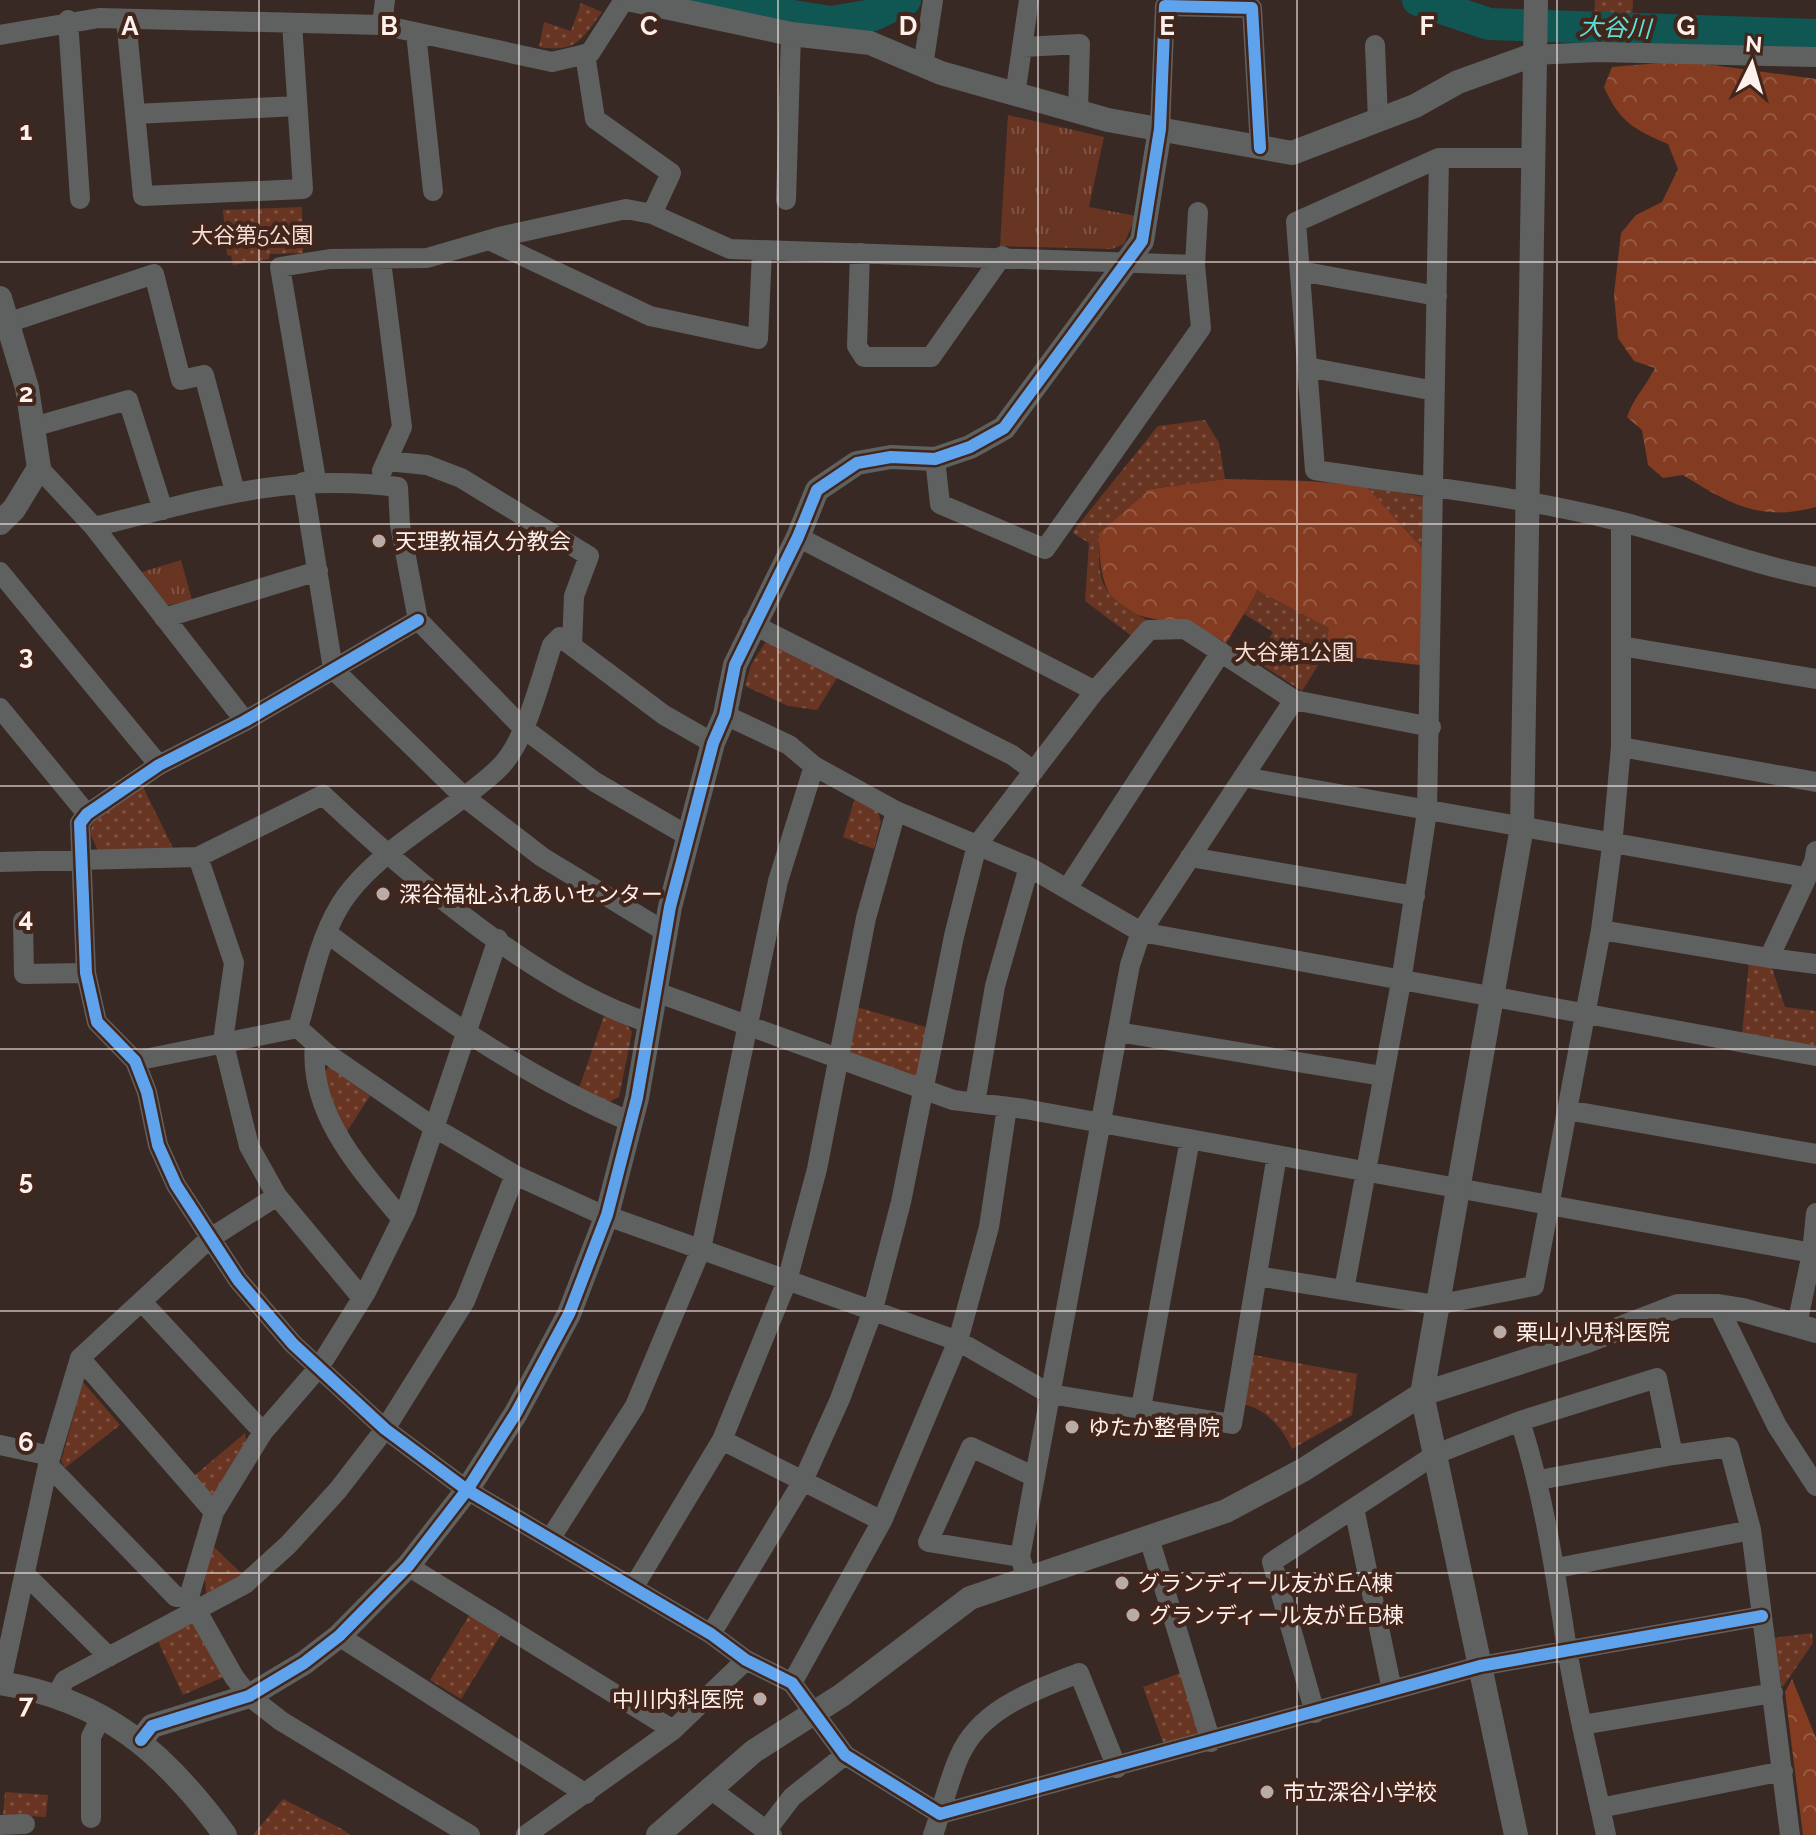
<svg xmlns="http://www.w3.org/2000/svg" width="1816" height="1835" font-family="Raleway,'Noto Sans JP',sans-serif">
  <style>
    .grass { fill: url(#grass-tufts) }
    .forest { fill: url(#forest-crowns) }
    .park { fill: url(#park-dots) }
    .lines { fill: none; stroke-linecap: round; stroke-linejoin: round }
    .river { stroke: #105653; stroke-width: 32 }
    .minor { stroke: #5f6160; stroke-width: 20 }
    .tertiary { stroke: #5f6160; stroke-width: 24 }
    .cycleway-casing { stroke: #42251b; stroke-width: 17 }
    .cycleway { stroke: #60a3ed; stroke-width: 12 }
    .grid { fill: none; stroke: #fef1ed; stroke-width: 2; stroke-opacity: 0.55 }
    .poi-dot { fill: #b9aba7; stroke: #42251b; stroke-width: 3 }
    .labels { text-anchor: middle; stroke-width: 8; stroke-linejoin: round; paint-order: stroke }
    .park-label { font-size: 22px; fill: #f5ddd5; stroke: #42251b }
    .poi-label { font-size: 22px; fill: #fef1ed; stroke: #42251b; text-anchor: start }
    .water-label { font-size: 24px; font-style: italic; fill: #5ce2dc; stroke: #42251b }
    .grid-label { font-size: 26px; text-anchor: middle; font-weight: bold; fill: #fef1ed; stroke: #42251b; stroke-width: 8; stroke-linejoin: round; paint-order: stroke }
  </style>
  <defs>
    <pattern id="grass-tufts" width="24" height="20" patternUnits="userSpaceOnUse" patternTransform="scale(2)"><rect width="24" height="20" fill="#683523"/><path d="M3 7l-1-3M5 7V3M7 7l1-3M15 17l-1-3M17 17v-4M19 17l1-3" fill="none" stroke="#7f5343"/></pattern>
    <pattern id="forest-crowns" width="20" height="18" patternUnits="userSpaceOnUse" patternTransform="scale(2)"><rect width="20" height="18" fill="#833c21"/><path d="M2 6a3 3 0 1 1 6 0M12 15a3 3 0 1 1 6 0" fill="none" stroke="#965942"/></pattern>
    <pattern id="park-dots" width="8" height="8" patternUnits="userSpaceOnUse" patternTransform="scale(2)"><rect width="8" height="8" fill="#683523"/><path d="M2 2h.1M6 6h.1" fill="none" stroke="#7f5343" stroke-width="1.8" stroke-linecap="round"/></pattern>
  </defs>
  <rect width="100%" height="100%" fill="#392924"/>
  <path class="grass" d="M1008,115L1104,137L1089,207L1136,216L1124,244L1112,249L1000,246Z
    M181,560L192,600L165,606L142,572Z"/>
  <path class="forest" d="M1683,61L1816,79V507C1761,522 1729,504 1683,475L1663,478L1648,465L1642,430L1627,417C1633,399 1646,386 1655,368L1634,361L1618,338L1614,294L1621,233L1636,215L1662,202L1678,169L1668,144C1633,129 1620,122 1604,87L1612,67Z
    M1225,479L1307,481L1366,486L1424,550L1420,665L1325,654L1328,628L1258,591L1226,643C1158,599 1098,648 1099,533L1150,489Z
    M1792,1679L1816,1738V1835H1803L1785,1692Z"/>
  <path class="park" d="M1595,0H1633L1632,19L1594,16Z
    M581,3L602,12C582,39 577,53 539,47L544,22L571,31Z
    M302,207L303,253L270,254L269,259L233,265L231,256L227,255L223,210Z
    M1205,420L1219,443L1225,479L1150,489L1099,533C1098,587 1100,593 1147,620L1133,637L1085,601L1089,543L1073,533L1074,530L1158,426Z
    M1366,486L1424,497V550Z
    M1257,590L1329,628L1325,654L1302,691L1256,661L1273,632L1244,614Z
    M768,638L839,675L817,710L788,706L745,686L751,665Z
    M143,787L174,850L99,853L90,833L94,819Z
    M855,798L878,812L881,822L874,849L843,837Z
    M1749,962L1771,965L1785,1007L1816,1011V1049L1742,1035Z
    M853,1006L929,1028L918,1081L843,1052Z
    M604,1016L625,1023L632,1032L619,1097L607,1103L579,1088Z
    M329,1066L370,1096L344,1136L324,1073Z
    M1249,1354L1357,1374L1352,1415L1292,1449C1282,1427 1266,1409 1243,1404Z
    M83,1382L120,1425L65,1468L61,1461Z
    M245,1433L247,1444L218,1494L211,1495L194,1476Z
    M213,1546L242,1574L206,1594L205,1573Z
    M470,1614L502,1633L461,1699L430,1680Z
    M195,1619L228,1675L183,1695L156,1637Z
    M1812,1633L1813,1643L1782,1688L1773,1638Z
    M1183,1672L1205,1738L1165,1748L1143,1687Z
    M5,1792L48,1795L46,1817L3,1815Z
    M283,1799L342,1829L350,1835H253Z"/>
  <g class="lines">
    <path class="river" d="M689,0L831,22L873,15L905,0
      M1418,0L1489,24L1816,35"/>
    <path class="minor" d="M126,19L143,196L303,189L292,23
      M68,20L80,199
      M382,25L385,0
      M416,33L433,191
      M0,35L99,18L382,25L552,62L590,53L624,0
      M1375,45L1378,120
      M1023,47L1080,44L1078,111
      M585,54L595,119L671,173L652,214
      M1533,55L1598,52L1816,57
      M923,66L933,0
      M1015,95L1029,0
      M135,114L297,106
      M1160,129L1165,6L1252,8L1260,148
      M1532,158H1439L1296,222L1315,470C1417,486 1522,496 1622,522C1687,539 1750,564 1816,577
      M786,200L791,34
      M489,240L650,316L758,339L762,252
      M860,253L857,346L864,357H931L1002,256
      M381,261L402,427L382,471
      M1195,265L1198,212
      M1300,271L1437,296
      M7,323L154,274L181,380L204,375L235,492
      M1307,367L1435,391
      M33,427L128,400L163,510
      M387,461L427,465L461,478L589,556L574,596L572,646
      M39,468L94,527L245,721
      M316,480L280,267L330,259L427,258L499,237L626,209L652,214L730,249L1195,265L1201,328L1045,549L940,504L935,459
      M303,482L333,669L463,796L542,857L664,931
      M94,527C203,500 284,472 398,487L400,525L418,620L523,728L595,782L688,836
      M798,537L1095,691
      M0,572L159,765
      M164,618L318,571
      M418,620L245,721L159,765L87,814L80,823L86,973L97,1022L135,1061L147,1092L158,1145L176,1185L238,1280L293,1344L385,1429L467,1490L711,1634L746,1660L792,1683L845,1755L940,1814L1480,1666L1762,1616
      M752,624L1012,755L1034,771
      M1621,646L1816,679
      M0,708L87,814
      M725,715L789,745L814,766L896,811L1029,867L1141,932L1816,1056
      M1621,747L1816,782
      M1243,777L1805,877
      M198,857L234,963L223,1041L249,1146L277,1196L362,1298
      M1190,857L1415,896
      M0,862L198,857L323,795C407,874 540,989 650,1023
      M1067,889L1221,652
      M23,921L24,974L86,973
      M1601,930L1769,958L1814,862L1816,851
      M327,933C423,1005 520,1075 631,1122
      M1769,958L1816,964
      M656,992L953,1100L1025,1109L1812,1253
      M298,1028L326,1053L435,1128L515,1175L596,1212L958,1341L1050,1394L1232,1424L1277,1155
      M298,1028C310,988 318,942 339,907C371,852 454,812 499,768C526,742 540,680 552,645L560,637L664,715L713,743
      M1118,1032L1382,1076
      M315,1043C308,1113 360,1169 402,1219
      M135,1061L298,1028
      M975,1103L995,986L1029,867
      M1567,1110L1816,1154
      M1257,1276L1436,1305L1534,1286L1601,930L1612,846L1621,747V522
      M1344,1290L1401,982L1427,812L1439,158
      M142,1302L263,1432
      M1718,1306L1777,1426L1816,1486
      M1797,1325L1812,1253L1816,1213
      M80,1358L214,1512
      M1141,1408L1190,1139
      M1520,1421C1544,1496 1555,1571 1567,1649C1577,1711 1593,1773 1606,1835
      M722,1440L882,1521
      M0,1445L51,1456
      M48,1465L176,1597H189
      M1539,1480L1673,1455
      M1354,1508L1392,1690
      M1149,1538L1211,1742
      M550,1539L635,1406L701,1249L778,881L814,766
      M1020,1557L928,1542L971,1447L1035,1477
      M408,1566L673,1730
      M1557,1568L1751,1530
      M25,1574L109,1657
      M1027,1578L1020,1557L1130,965L1141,932L1294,700
      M633,1588L722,1440L787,1281L817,1169L866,918L896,811
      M711,1634L803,1481L840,1399L872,1313L901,1202L954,936L977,845L1095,691L1149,630L1185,629L1294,700L1431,727
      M339,1636L586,1794
      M1,1683L48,1465L80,1358L209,1239L277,1196
      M792,1683L882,1521L958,1341L989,1227L1007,1107
      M56,1696L65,1680L245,1584L288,1545L338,1490L385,1429L465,1301L515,1175
      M1315,1713L1272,1562L1436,1454L1520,1421L1657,1378L1673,1455L1729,1447L1751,1530L1790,1835
      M1582,1725L1773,1693
      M709,1788L772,1835
      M1600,1808L1783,1771
      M91,1818V1737L101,1717
      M0,1825L25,1824
      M766,1831L792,1797L845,1755
      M470,1835L281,1721L249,1696L234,1677L189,1597L214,1512L263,1432L320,1366L366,1292L406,1211L498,939
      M526,1835L673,1730L746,1660
      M933,1835C942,1810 948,1782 959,1757C980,1708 1034,1691 1079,1673L1117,1768"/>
    <path class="tertiary" d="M632,0L791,34L870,43L941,73L1108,120L1292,153L1415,106L1458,82L1533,55
      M0,298L27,388L39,468L14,509L0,523
      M0,1683C104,1699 165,1753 225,1835
      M141,1740L152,1726L249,1696L304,1663L339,1636L408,1566L467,1490L516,1413L569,1314L607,1215L637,1098L670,907L713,743L725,715L735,665L798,537L817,490L857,463L891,457L935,459L970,447L1004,428L1142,241L1160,129
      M658,1835L754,1751L842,1695L970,1598L1226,1511L1303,1470L1422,1394L1587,1341L1678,1306H1718L1743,1310L1816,1331
      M1516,1835L1422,1394L1522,827L1536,0"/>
    <g class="cycleway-casing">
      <path id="cycleway" d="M418,620L245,721L159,765L87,814L80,823L86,973L97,1022L135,1061L147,1092L158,1145L176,1185L238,1280L293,1344L385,1429L467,1490L711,1634L746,1660L792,1683L845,1755L940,1814L1480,1666L1762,1616
        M141,1740L152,1726L249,1696L304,1663L339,1636L408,1566L467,1490L516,1413L569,1314L607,1215L637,1098L670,907L713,743L725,715L735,665L798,537L817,490L857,463L891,457L935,459L970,447L1004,428L1142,241L1160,129L1165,6L1252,8L1260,148"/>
    </g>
    <use href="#cycleway" class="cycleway"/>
  </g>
  <path class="grid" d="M259,0V1835M519,0V1835M778,0V1835M1038,0V1835M1297,0V1835M1557,0V1835M0,262H1816M0,524H1816M0,786H1816M0,1049H1816M0,1311H1816M0,1573H1816"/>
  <g class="poi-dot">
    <circle cx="379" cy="541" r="8"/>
    <circle cx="383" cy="894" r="8"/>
    <circle cx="1500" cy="1332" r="8"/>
    <circle cx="1072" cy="1427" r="8"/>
    <circle cx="1122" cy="1583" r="8"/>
    <circle cx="1133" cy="1615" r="8"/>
    <circle cx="760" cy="1699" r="8"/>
    <circle cx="1267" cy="1792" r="8"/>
  </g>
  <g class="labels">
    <g class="park-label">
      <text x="252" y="243">大谷第5公園</text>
      <text x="1294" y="660">大谷第1公園</text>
    </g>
    <g class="poi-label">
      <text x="395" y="549">天理教福久分教会</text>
      <text x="399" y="902">深谷福祉ふれあいセンター</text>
      <text x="1516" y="1340">栗山小児科医院</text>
      <text x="1088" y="1435">ゆたか整骨院</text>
      <text x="1138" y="1591">グランディール友が丘A棟</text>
      <text x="1149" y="1623">グランディール友が丘B棟</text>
      <text x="744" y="1707" text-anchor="end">中川内科医院</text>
      <text x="1283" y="1800">市立深谷小学校</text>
    </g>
    <g class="water-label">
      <text transform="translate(1615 28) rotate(2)" y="8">大谷川</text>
    </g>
  </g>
  <g class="grid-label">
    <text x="130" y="35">A</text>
    <text x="389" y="35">B</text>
    <text x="649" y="35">C</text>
    <text x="908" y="35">D</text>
    <text x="1167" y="35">E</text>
    <text x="1427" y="35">F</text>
    <text x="1686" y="35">G</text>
    <text x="26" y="140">1</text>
    <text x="26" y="402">2</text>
    <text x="26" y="664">3</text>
    <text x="26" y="927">4</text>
    <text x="26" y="1189">5</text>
    <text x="26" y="1451">6</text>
    <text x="26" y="1713">7</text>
  </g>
  <g transform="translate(1752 64) rotate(5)" stroke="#42251b" stroke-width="6" paint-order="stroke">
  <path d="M0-6L14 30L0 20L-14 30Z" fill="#fef1ed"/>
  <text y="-12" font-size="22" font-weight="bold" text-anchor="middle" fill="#fef1ed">N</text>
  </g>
</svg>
